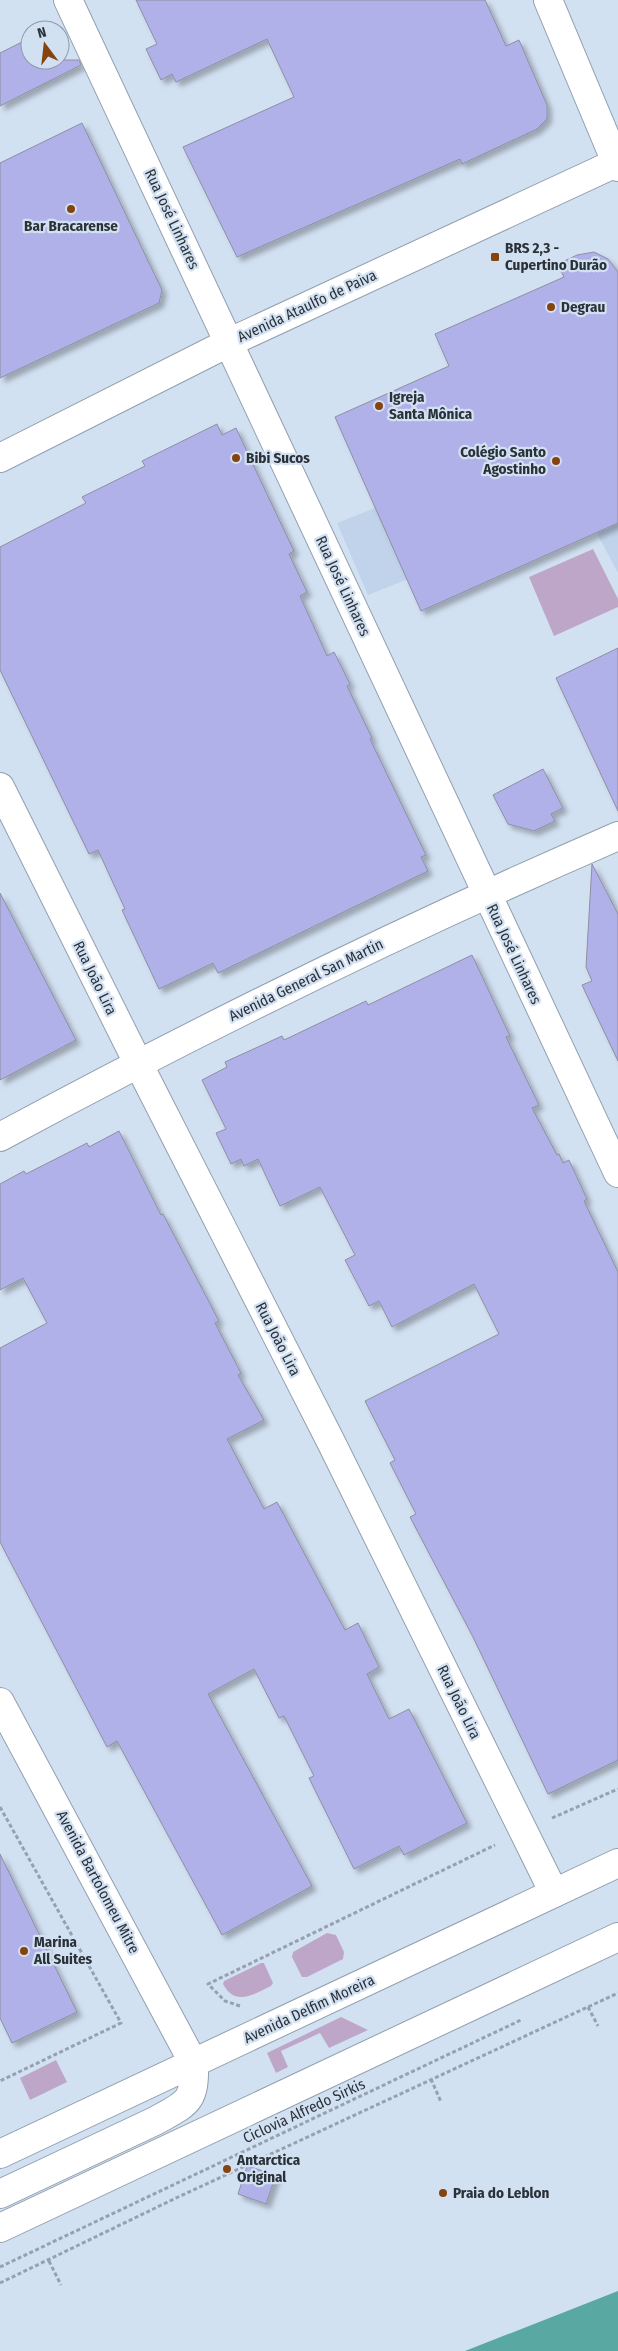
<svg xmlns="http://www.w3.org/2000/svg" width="618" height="2351" font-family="'Fira Sans Condensed',sans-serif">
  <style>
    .built { fill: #c0d3ea }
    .green { fill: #bea6c8 }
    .water { fill: #59a9a2 }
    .building { fill: #b1b1ea; stroke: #8e8ea2; filter: url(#shadow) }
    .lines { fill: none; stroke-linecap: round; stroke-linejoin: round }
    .street-casing { stroke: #919faf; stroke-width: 30 }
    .secondary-casing { stroke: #919faf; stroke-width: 30 }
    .highway-casing { stroke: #919faf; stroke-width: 30 }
    .path { stroke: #96a1af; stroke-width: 3; stroke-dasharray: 4 2.5; stroke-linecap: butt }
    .street { stroke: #fff; stroke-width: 28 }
    .secondary { stroke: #fff; stroke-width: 28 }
    .highway { stroke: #fff; stroke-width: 28 }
    .poi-dot { fill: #85440f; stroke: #d2e1f2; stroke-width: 2 }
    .labels { text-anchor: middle; stroke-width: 4.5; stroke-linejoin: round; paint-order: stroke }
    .street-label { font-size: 15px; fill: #2b3138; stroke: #d2e1f2 }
    .poi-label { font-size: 15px; font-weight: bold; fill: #2b3138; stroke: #d2e1f2; text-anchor: start }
  </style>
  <defs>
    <filter id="shadow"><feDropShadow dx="4.5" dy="4.5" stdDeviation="2.5" flood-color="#0004"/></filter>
  </defs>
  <rect width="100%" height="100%" fill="#d2e1f2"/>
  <path class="built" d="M618,412V573L584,509L368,595L337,523Z"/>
  <path class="green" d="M593,549L618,599V607L554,636L529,577Z
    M327,1933L336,1935L344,1952L343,1959L307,1977H302L292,1957L293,1952Z
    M261,1963H264L273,1983L271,1986C254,1994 235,2007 223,1984L224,1981Z
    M341,2017L368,2030L329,2048L320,2033L281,2051L288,2067L276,2073L267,2053Z
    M56,2060L67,2082L30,2100L20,2078Z"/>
  <path class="water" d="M618,2291V2351H465Z"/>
  <path class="building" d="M136,0H485L506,46L519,40L547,105V119L537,129L462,164L460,159L237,257L183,147L294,97L267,39L176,82L172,74L161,80L146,49L157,44Z
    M30,38V60H79L81,65L0,106V53Z
    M82,123L162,290L159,303L0,378V163Z
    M594,252L608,259L618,272V523L421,611L335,417L449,366L435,334L564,277L558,264L577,255Z
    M217,424L222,435L236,428L266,492L294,551L289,554L307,592L300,596L327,656L334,652L350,684L347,686L372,738L370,739L426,855L421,857L428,871L218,973L213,963L159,989L122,910L125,909L98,850L89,854L0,670V547L86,503L82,497L145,466L142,461Z
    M618,648V811L556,678Z
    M543,769L563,808L551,814L555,821L534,831L508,824L493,795Z
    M592,864L618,914V1061L582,985L592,981L586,967Z
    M0,893L76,1040L0,1080Z
    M472,955L510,1036L506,1037L539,1105L532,1108L557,1155L559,1154L563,1163L569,1160L587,1199L584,1201L618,1272V1760L548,1794L473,1637L410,1517L416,1514L390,1463L395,1460L365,1401L499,1334L474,1284L392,1327L379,1301L369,1306L345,1260L355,1255L320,1187L280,1206L258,1159L244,1166L241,1159L231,1164L216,1133L226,1129L202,1080L227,1067L225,1062L282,1036L284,1040L366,1001L368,1005Z
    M119,1131L161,1215L163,1214L219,1321L215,1323L241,1373L238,1375L264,1420L227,1439L264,1509L277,1502L345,1630L358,1623L379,1667L367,1674L389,1719L409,1709L467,1823L404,1855L399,1846L354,1869L309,1778L314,1776L284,1716L279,1718L254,1669L208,1694L312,1886L222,1935L117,1741L107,1747L0,1542V1348L47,1323L23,1278L0,1290V1184L24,1171L26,1174L87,1143L89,1147Z
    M0,1854L77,2012L12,2043L0,2018Z
    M247,2166L276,2175L266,2204L238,2194Z"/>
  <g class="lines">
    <g class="street-casing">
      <path id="street" d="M68,0L618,1173
        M548,0L618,167
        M0,787L138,1063L331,1442L554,1893"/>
    </g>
    <g class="secondary-casing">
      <path id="secondary" d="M0,458L230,342L618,162
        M0,1137C202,1028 408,927 618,836
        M0,1702L194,2064"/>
    </g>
    <g class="highway-casing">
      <path id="highway" d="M0,2154L618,1863
        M0,2194L155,2121C187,2103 195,2103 194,2064
        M0,2228L618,1937"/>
    </g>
    <path class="path" d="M0,1807L121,2023L0,2081
      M552,1818L618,1789
      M240,2006L225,2001L208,1984L495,1845
      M588,2007L598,2026
      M431,2079L441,2102
      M49,2261L61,2285
      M0,2267L521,2020
      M0,2283L176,2198L618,1993"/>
    <use href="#street" class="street"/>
    <use href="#secondary" class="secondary"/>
    <use href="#highway" class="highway"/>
  </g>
  <g class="poi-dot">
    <circle cx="71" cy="209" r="5"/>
    <rect x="490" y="252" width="10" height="10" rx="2.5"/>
    <circle cx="551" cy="307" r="5"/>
    <circle cx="379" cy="406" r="5"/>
    <circle cx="236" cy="458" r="5"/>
    <circle cx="556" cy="461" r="5"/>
    <circle cx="24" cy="1951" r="5"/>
    <circle cx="227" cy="2169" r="5"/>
    <circle cx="443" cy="2193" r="5"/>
  </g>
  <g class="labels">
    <g class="street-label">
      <text transform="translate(172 219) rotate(65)" y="5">Rua José Linhares</text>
      <text transform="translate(307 306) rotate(-25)" y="5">Avenida Ataulfo de Paiva</text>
      <text transform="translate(343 586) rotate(65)" y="5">Rua José Linhares</text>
      <text transform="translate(514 954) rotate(65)" y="5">Rua José Linhares</text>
      <text transform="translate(95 978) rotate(64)" y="5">Rua João Lira</text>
      <text transform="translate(306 980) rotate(-26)" y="5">Avenida General San Martin</text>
      <text transform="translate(278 1339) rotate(63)" y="5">Rua João Lira</text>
      <text transform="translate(459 1702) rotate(64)" y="5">Rua João Lira</text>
      <text transform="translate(98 1882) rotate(62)" y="5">Avenida Bartolomeu Mitre</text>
      <text transform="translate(309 2009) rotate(-25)" y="5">Avenida Delfim Moreira</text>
      <text transform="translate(304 2111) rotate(-25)" y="5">Ciclovia Alfredo Sirkis</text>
    </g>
    <g class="poi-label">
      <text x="71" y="231" text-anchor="middle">Bar Bracarense</text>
      <text x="505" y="253">BRS 2,3 -<tspan x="505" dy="17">Cupertino Durão</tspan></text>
      <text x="561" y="312">Degrau</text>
      <text x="389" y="402">Igreja<tspan x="389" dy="17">Santa Mônica</tspan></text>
      <text x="546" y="457" text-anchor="end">Colégio Santo<tspan x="546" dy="17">Agostinho</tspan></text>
      <text x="246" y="463">Bibi Sucos</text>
      <text x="34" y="1947">Marina<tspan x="34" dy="17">All Suites</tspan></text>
      <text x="237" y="2165">Antarctica<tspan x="237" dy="17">Original</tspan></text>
      <text x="453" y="2198">Praia do Leblon</text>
    </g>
  </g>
  <g transform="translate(45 45) rotate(345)"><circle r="24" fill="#d2e1f2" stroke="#8f9ba8"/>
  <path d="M0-4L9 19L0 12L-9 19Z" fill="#85440f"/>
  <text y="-8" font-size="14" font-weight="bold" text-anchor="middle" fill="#2b3138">N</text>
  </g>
</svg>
